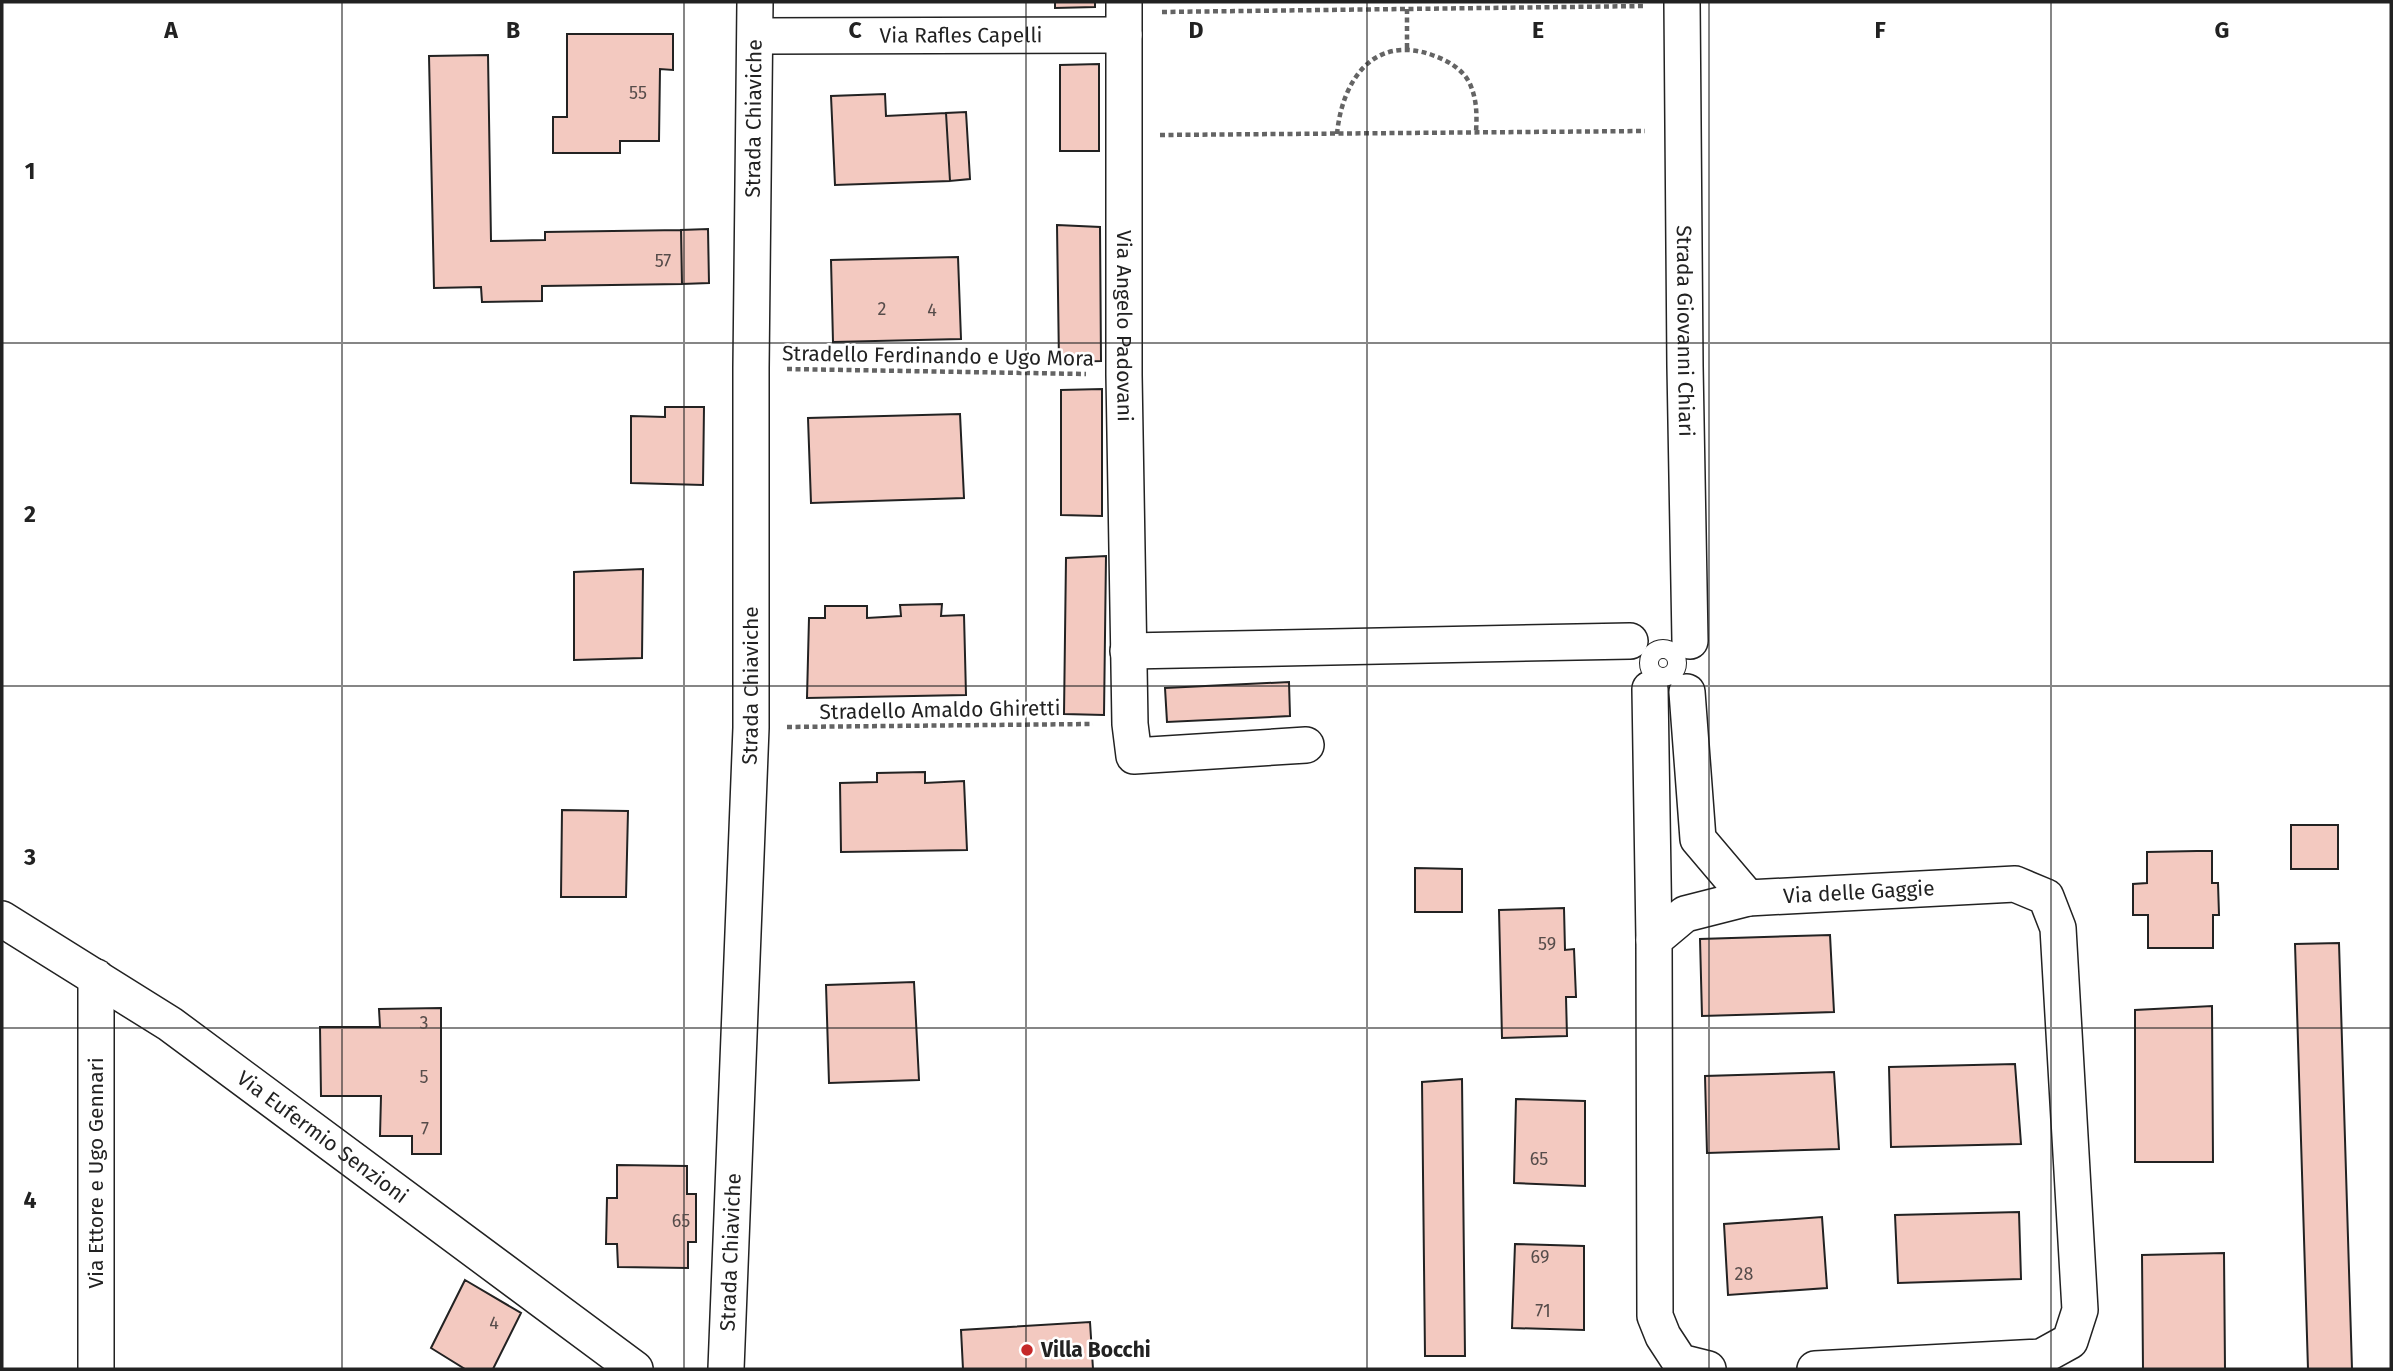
<svg xmlns="http://www.w3.org/2000/svg" width="2393" height="1371" font-family="'Fira Sans',sans-serif">
  <style>
    .building { fill: #f3c9c0; stroke: #222; stroke-width: 2 }
    .lines { fill: none; stroke-linecap: round; stroke-linejoin: round }
    .lane-casing { stroke: #222; stroke-width: 20 }
    .street-casing { stroke: #222; stroke-width: 38 }
    .path { stroke: #646464; stroke-width: 4.5; stroke-dasharray: 5 3.5; stroke-linecap: butt }
    .lane { stroke: #fff; stroke-width: 18 }
    .street { stroke: #fff; stroke-width: 35 }
    .grid { fill: none; stroke: #222; stroke-width: 2; stroke-opacity: 0.55 }
    .poi-dot { fill: #c62828; stroke: #fff; stroke-width: 2.5 }
    .labels { text-anchor: middle; stroke-width: 5; stroke-linejoin: round; paint-order: stroke }
    .number-label { font-size: 18px; fill: #564c4a }
    .street-label { font-size: 21px; fill: #222; stroke: #fff }
    .poi-label { font-size: 21px; font-weight: bold; fill: #222; stroke: #fff; text-anchor: start }
    .grid-label { font-size: 23px; text-anchor: middle; font-weight: bold; fill: #222; stroke: #fff; stroke-width: 5; stroke-linejoin: round; paint-order: stroke }
  </style>
  <rect width="100%" height="100%" fill="#fff"/>
  <path class="building" d="M1055,2H1095V7L1055,8Z
    M567,34H673V70L660,69L659,141H620V153H553V117H567Z
    M488,55L491,241L545,240V232L681,230L682,284L542,286V301L482,302L481,287L434,288L429,56Z
    M1099,64V151H1060V65Z
    M885,94L886,116L946,113L950,181L835,185L831,96Z
    M966,112L970,179L950,181L946,113Z
    M1057,225L1100,227L1101,361L1059,362Z
    M708,229L709,283L682,284L681,230Z
    M958,257L961,339L833,342L831,260Z
    M1102,389V516L1061,515V390Z
    M665,407H704L703,485L631,483V416L665,417Z
    M960,414L964,498L811,503L808,418Z
    M1106,556L1104,715L1064,714L1066,558Z
    M643,569L642,658L574,660V572Z
    M942,604L941,616L964,615L966,695L807,698L809,618H825V606H867V618L901,616L900,605Z
    M1289,682L1290,716L1167,722L1165,688Z
    M925,772V783L964,781L967,850L841,852L840,783L877,782V773Z
    M562,810L628,811L626,897H561Z
    M2291,825H2338V869H2291Z
    M2197,851H2212V883H2218L2219,915H2213V948H2148V915H2133V884L2147,883V852Z
    M1415,868L1462,869V912H1415Z
    M1564,908L1565,950L1574,949L1576,997H1566L1567,1036L1502,1038L1499,910Z
    M1830,935L1834,1012L1702,1016L1700,939Z
    M2339,943L2352,1369H2308L2295,944Z
    M914,982L919,1080L829,1083L826,985Z
    M2212,1006L2213,1162H2135V1010Z
    M441,1008V1154H412V1136H380L381,1096H321L320,1027H380L379,1009Z
    M2015,1064L2021,1144L1891,1147L1889,1067Z
    M1834,1072L1839,1149L1707,1153L1705,1076Z
    M1462,1079L1465,1356H1425L1422,1082Z
    M1516,1099L1585,1101V1186L1514,1183Z
    M617,1165L687,1166V1194H696V1242H688V1268L618,1267L617,1244H606L607,1198H617Z
    M2019,1212L2021,1279L1898,1283L1895,1215Z
    M1822,1217L1827,1288L1728,1295L1724,1224Z
    M1515,1244L1584,1246V1330L1512,1328Z
    M2224,1253L2225,1369H2143L2142,1255Z
    M465,1280L521,1313L493,1369H465L431,1348Z
    M1090,1322L1093,1369H963L961,1330Z"/>
  <g class="lines">
    <g class="lane-casing">
      <path id="lane" d="M1649 663a14 14 0 1 1 28 0a14 14 0 1 1-28 0Z"/>
    </g>
    <g class="street-casing">
      <g id="street">
        <path id="s1" d="M1124,2V375L1130,724L1134,756L1306,745"/>
        <path id="s2" d="M1682,2L1685,366L1690,641"/>
        <path id="s3" d="M756,36L1124,35"/>
        <path d="M1128,651L1630,641"/>
        <path d="M1650,689L1654,940"/>
        <path d="M1687,692L1698,839L1748,898"/>
        <path id="s4" d="M2,919L170,1024L635,1369"/>
        <path d="M96,977V1369"/>
        <path id="s5" d="M726,1369L751,728V368L755,2"/>
        <path id="s6" d="M1708,1369L1680,1362L1663,1336L1655,1316L1654,940L1685,914L1748,898L2015,884L2046,897L2058,928L2080,1310L2070,1341L2041,1357L1815,1369"/>
      </g>
    </g>
    <path class="path" d="M1407,9V49
      M1162,12L1646,6
      M1337,134C1342,81 1373,34 1432,55C1447,60 1463,69 1470,84C1477,100 1477,115 1476,132
      M1160,135L1645,131
      M787,369L1086,374
      M787,727L1093,724"/>
    <use href="#lane" class="lane"/>
    <use href="#street" class="street"/>
  </g>
  <path class="grid" d="M342,2V1369M684,2V1369M1026,2V1369M1367,2V1369M1709,2V1369M2051,2V1369M2,343H2391M2,686H2391M2,1028H2391"/>
  <circle class="poi-dot" cx="1027" cy="1350" r="7"/>
  <g class="labels">
    <g class="number-label">
      <text x="638" y="99">55</text>
      <text x="663" y="267">57</text>
      <text x="882" y="315">2</text>
      <text x="932" y="316">4</text>
      <text x="1547" y="950">59</text>
      <text x="424" y="1029">3</text>
      <text x="424" y="1083">5</text>
      <text x="425" y="1135">7</text>
      <text x="1539" y="1165">65</text>
      <text x="681" y="1227">65</text>
      <text x="1540" y="1263">69</text>
      <text x="1744" y="1280">28</text>
      <text x="1543" y="1317">71</text>
      <text x="494" y="1329">4</text>
    </g>
    <g class="street-label">
      <text dy="7" stroke="none"><textPath href="#s3" startOffset="205">Via Rafles Capelli</textPath></text>
      <text dy="7" stroke="none"><textPath href="#s5" startOffset="1251">Strada Chiaviche</textPath></text>
      <text dy="7" stroke="none"><textPath href="#s1" startOffset="324">Via Angelo Padovani</textPath></text>
      <text dy="7" stroke="none"><textPath href="#s2" startOffset="329">Strada Giovanni Chiari</textPath></text>
      <text transform="translate(938 356) rotate(1)" y="7">Stradello Ferdinando e Ugo Mora</text>
      <text dy="7" stroke="none"><textPath href="#s5" startOffset="684">Strada Chiaviche</textPath></text>
      <text transform="translate(940 710) rotate(-1)" y="7">Stradello Amaldo Ghiretti</text>
      <text dy="7" stroke="none"><textPath href="#s6" startOffset="674">Via delle Gaggie</textPath></text>
      <text dy="7" stroke="none"><textPath href="#s4" startOffset="388">Via Eufermio Senzioni</textPath></text>
      <text transform="translate(96 1173) rotate(-90)" y="7">Via Ettore e Ugo Gennari</text>
      <text dy="7" stroke="none"><textPath href="#s5" startOffset="117">Strada Chiaviche</textPath></text>
    </g>
    <g class="poi-label">
      <text x="1041" y="1357">Villa Bocchi</text>
    </g>
  </g>
  <g class="grid-label">
    <text x="171" y="38">A</text>
    <text x="513" y="38">B</text>
    <text x="855" y="38">C</text>
    <text x="1196" y="38">D</text>
    <text x="1538" y="38">E</text>
    <text x="1880" y="38">F</text>
    <text x="2222" y="38">G</text>
    <text x="30" y="179">1</text>
    <text x="30" y="522">2</text>
    <text x="30" y="865">3</text>
    <text x="30" y="1208">4</text>
  </g>
  <rect width="2393" height="1371" fill="none" stroke="#222222" stroke-width="7"/>
</svg>
